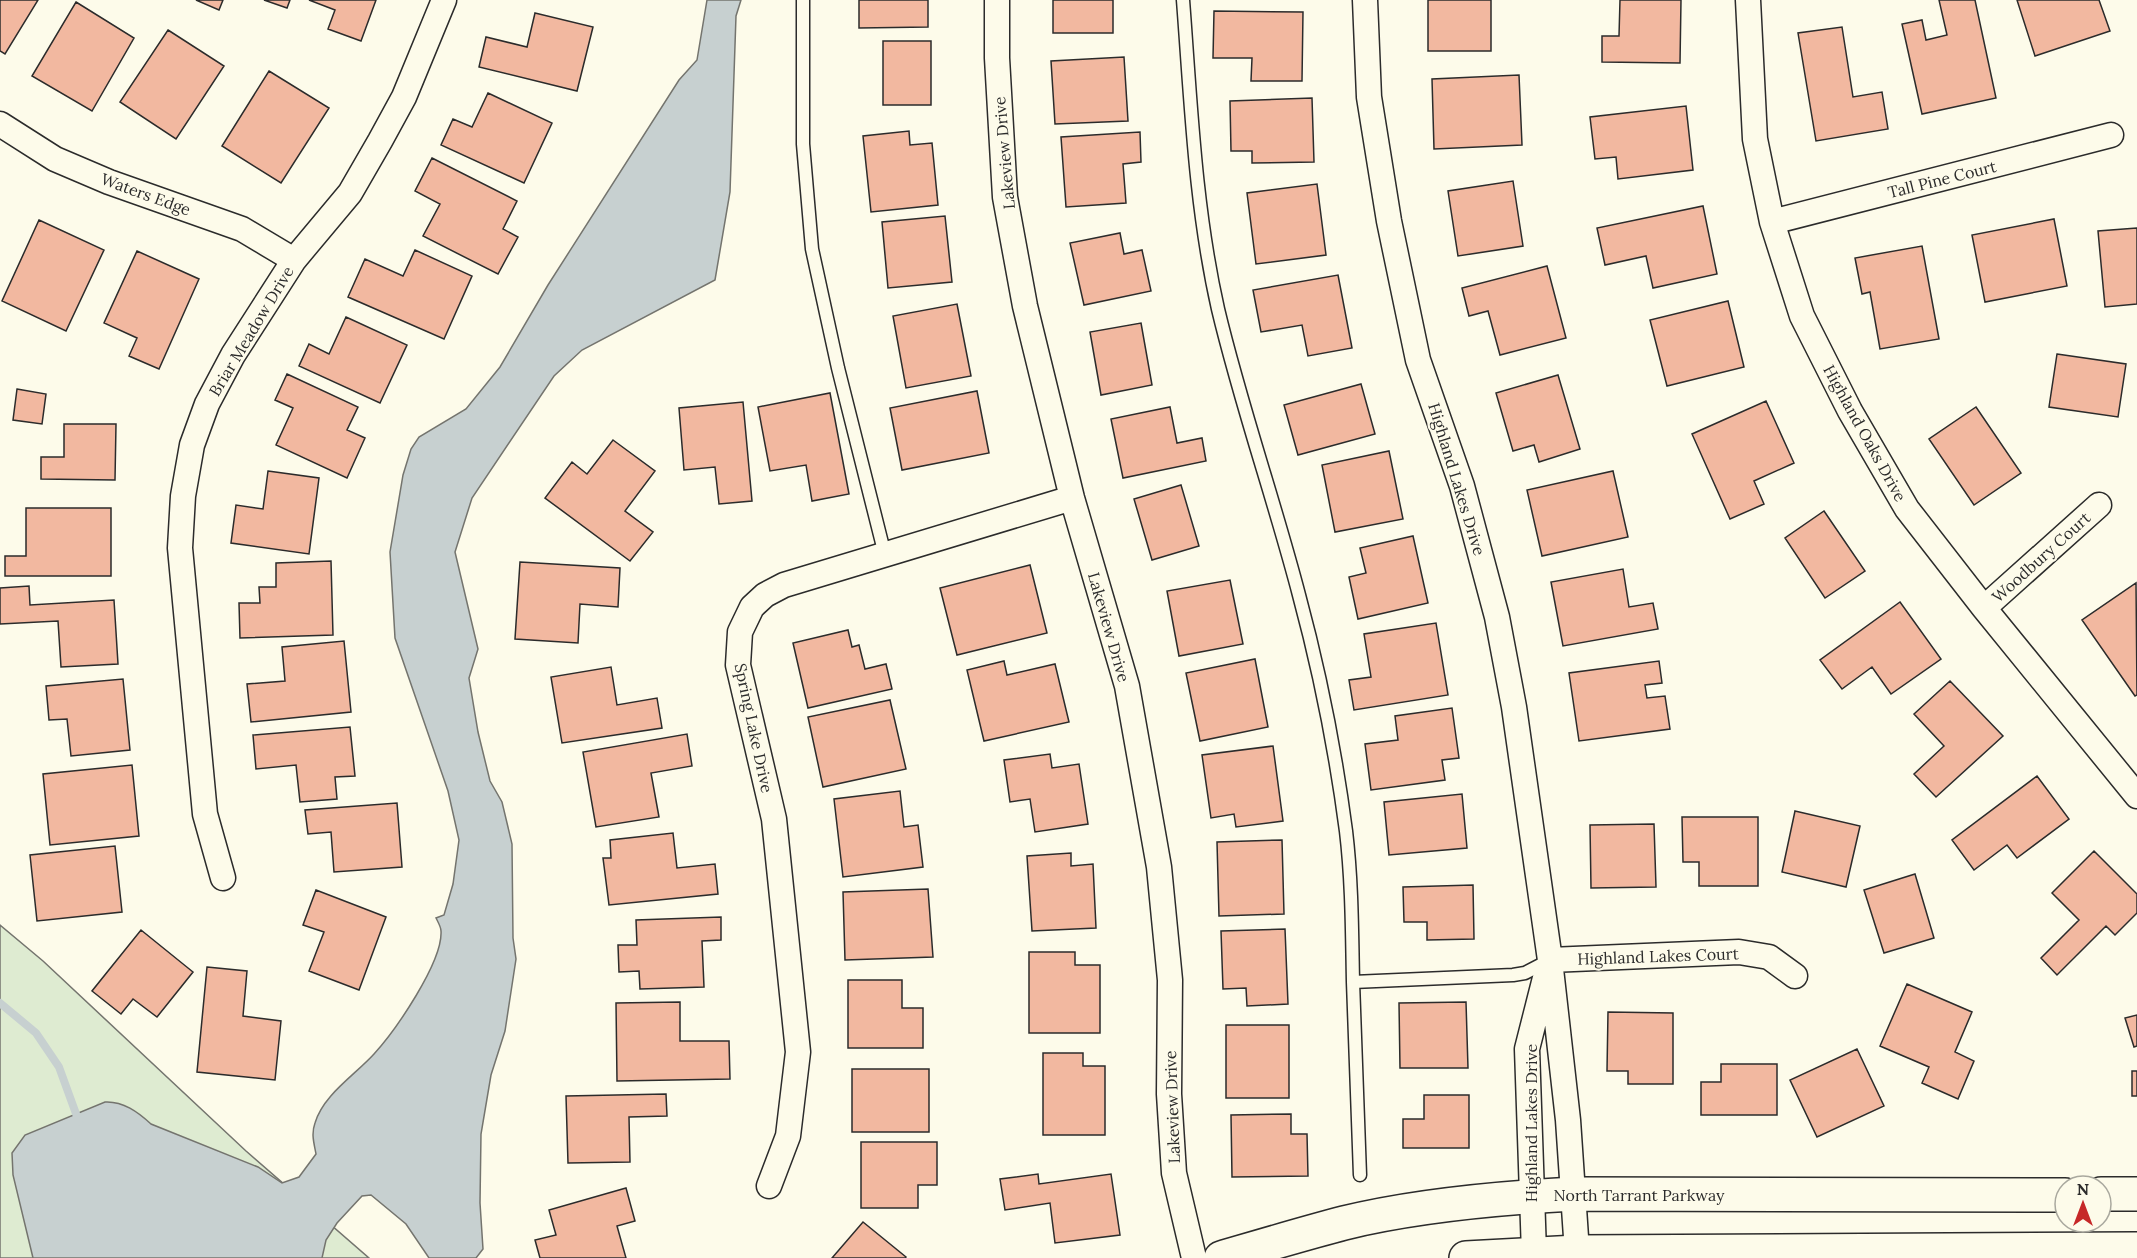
<svg xmlns="http://www.w3.org/2000/svg" width="2137" height="1258" font-family="Lora,serif">
  <style>
    .green { fill: #deebd1; stroke: #74746e; stroke-width: 1.5 }
    .water { fill: #c7d0d0; stroke: #74746e; stroke-width: 1.5 }
    .lines { fill: none; stroke-linecap: round; stroke-linejoin: round }
    .stream { stroke: #c7d0d0; stroke-width: 8 }
    .building { fill: #f2b8a0; stroke: #2b2b2b; stroke-width: 1.5 }
    .lane-casing { stroke: #2b2b2b; stroke-width: 15 }
    .street-casing { stroke: #2b2b2b; stroke-width: 27 }
    .primary-casing { stroke: #2b2b2b; stroke-width: 36 }
    .lane { stroke: #fdfbea; stroke-width: 12 }
    .street { stroke: #fdfbea; stroke-width: 24 }
    .primary { stroke: #fdfbea; stroke-width: 33 }
    .labels { text-anchor: middle; stroke-width: 4.5; stroke-linejoin: round; paint-order: stroke }
    .street-label { font-size: 16px; fill: #2b2b2b; stroke: #fdfbea }
  </style>
  <rect width="100%" height="100%" fill="#fdfbea"/>
  <path class="green" d="M0,925L43,961L246,1151L369,1258H0Z"/>
  <path class="water" d="M707,0H741L736,16L730,192L715,280L582,350L554,376L472,498L455,552L478,649L469,678L478,732L490,781L502,802L512,844L513,938L516,959L505,1031L491,1075L481,1134L480,1203L483,1249L476,1258H429L406,1224L371,1195L362,1196L337,1223L326,1240L322,1258H33L13,1175L12,1153L25,1135L105,1102C123,1101 138,1112 151,1124L258,1167L282,1183L299,1177L316,1154C314,1143 311,1134 315,1123C323,1095 355,1075 374,1054C395,1031 443,962 441,931C441,927 438,922 436,918L444,915L453,884L459,840L448,791L395,638L390,552L403,475L411,449L419,437L466,409L500,367L548,285L679,80L697,60Z"/>
  <g class="lines">
    <path class="stream" d="M0,1003L36,1033L59,1067L79,1122"/>
  </g>
  <path class="building" d="M0,0H38L5,54L0,51Z
    M196,0H223L219,10Z
    M264,0H290L287,8Z
    M309,0H376L361,41L328,29L335,10Z
    M859,0H928V27L859,28Z
    M1053,0H1113V33H1053Z
    M1428,0H1491V51H1428Z
    M1620,0H1681L1680,63L1602,62V36H1619Z
    M1939,0H1975L1996,98L1922,114L1902,24L1922,20L1926,40L1947,35Z
    M2017,0H2099L2110,31L2035,56Z
    M76,2L134,38L92,111L32,76Z
    M1214,11L1303,12L1302,81H1251L1252,58H1213Z
    M535,13L593,27L577,91L479,67L486,37L527,47Z
    M1842,27L1853,97L1882,92L1888,129L1816,141L1798,33Z
    M168,30L224,66L176,139L120,102Z
    M883,41H931V105H883Z
    M1124,57L1128,121L1055,124L1051,61Z
    M269,71L329,108L281,183L222,146Z
    M1519,75L1522,145L1434,149L1432,79Z
    M488,93L552,123L524,183L441,145L453,119L472,127Z
    M1312,98L1314,162L1252,163V151H1231L1230,101Z
    M1686,106L1693,170L1618,179L1616,157L1595,159L1590,117Z
    M909,131L910,145L932,143L938,205L871,212L863,136Z
    M1140,132L1141,162L1123,164L1126,203L1066,207L1061,137Z
    M432,158L517,201L503,229L518,237L498,274L423,236L440,204L415,191Z
    M1513,181L1523,246L1458,256L1448,191Z
    M1317,184L1326,255L1256,264L1247,193Z
    M1703,206L1717,274L1653,288L1646,256L1605,265L1597,228Z
    M945,216L952,282L888,288L882,222Z
    M2054,219L2067,286L1985,302L1972,235Z
    M39,220L104,250L66,331L2,301Z
    M2137,228V304L2105,307L2098,231Z
    M1120,233L1124,254L1142,250L1151,291L1084,305L1070,243Z
    M1922,246L1939,339L1880,349L1870,292L1862,294L1855,258Z
    M415,250L472,276L444,339L348,297L365,259L403,276Z
    M137,251L199,279L159,369L129,356L137,338L104,323Z
    M1547,266L1566,338L1500,355L1488,311L1469,316L1462,288Z
    M1338,275L1352,348L1308,356L1302,325L1261,332L1253,290Z
    M1728,301L1744,367L1667,386L1650,320Z
    M957,304L971,376L906,388L893,316Z
    M346,317L407,345L380,403L299,366L309,344L329,354Z
    M1141,323L1152,385L1101,395L1090,332Z
    M2057,354L2126,364L2118,417L2049,407Z
    M287,374L358,407L347,430L365,438L347,478L276,445L293,408L275,400Z
    M1558,375L1580,449L1539,462L1534,445L1513,451L1496,393Z
    M1361,384L1375,434L1298,455L1284,405Z
    M17,389L46,394L42,424L13,420Z
    M977,391L989,453L902,470L890,408Z
    M830,393L849,494L812,501L806,465L770,471L758,407Z
    M1766,401L1794,463L1754,481L1764,504L1730,519L1692,434Z
    M743,402L752,501L719,504L715,467L684,470L679,408Z
    M1170,407L1177,443L1202,438L1206,461L1123,478L1111,419Z
    M1976,407L2021,473L1974,505L1929,439Z
    M64,424H116L115,480L41,479V457H64Z
    M613,440L655,471L625,511L653,532L630,561L545,498L572,462L587,474Z
    M1389,451L1403,519L1335,532L1322,465Z
    M268,471L319,478L309,554L231,543L236,505L263,509Z
    M1613,471L1628,537L1542,556L1527,490Z
    M1181,485L1199,546L1152,560L1134,499Z
    M26,508H111V576H5V556H26Z
    M1824,511L1865,571L1825,598L1785,538Z
    M1413,536L1428,603L1358,619L1349,577L1366,573L1360,548Z
    M331,561L333,635L240,638L239,603H260L259,587H276V563Z
    M520,562L620,568L618,607L580,604L578,643L515,639Z
    M1030,565L1047,633L957,655L940,588Z
    M1623,569L1629,607L1653,603L1658,629L1563,646L1551,582Z
    M1230,580L1243,644L1179,656L1167,591Z
    M2136,583L2137,695L2135,696L2082,620Z
    M29,586L30,605L114,600L118,664L61,667L58,621L0,624V588Z
    M1900,602L1941,659L1891,694L1872,667L1842,689L1820,660Z
    M1436,623L1448,695L1354,710L1349,680L1371,677L1364,634Z
    M848,630L852,647L859,645L865,669L886,664L892,689L808,708L793,643Z
    M344,641L351,712L251,722L247,684L285,681L282,647Z
    M1255,659L1268,727L1200,741L1186,673Z
    M1004,661L1007,675L1055,664L1069,722L984,741L967,670Z
    M1659,661L1662,683L1645,685L1647,698L1665,696L1670,729L1579,741L1569,673Z
    M611,667L617,705L657,698L662,728L562,743L551,677Z
    M123,679L130,750L71,756L67,719L49,720L46,686Z
    M1950,681L2003,736L1936,797L1914,774L1944,746L1914,714Z
    M890,700L906,769L823,787L808,717Z
    M1452,708L1459,758L1442,760L1445,780L1371,790L1365,744L1398,740L1395,716Z
    M350,727L355,776L335,777L337,799L300,802L296,765L256,769L253,735Z
    M687,734L692,766L651,773L659,817L596,827L583,752Z
    M1273,746L1283,821L1236,827L1234,814L1211,818L1202,755Z
    M1050,754L1052,768L1079,764L1088,824L1035,832L1030,799L1010,802L1004,760Z
    M132,765L139,836L50,845L43,774Z
    M2037,776L2069,819L2017,858L2007,845L1974,870L1952,840Z
    M900,791L904,827L918,825L923,867L843,877L834,799Z
    M1462,794L1467,848L1389,855L1384,802Z
    M397,803L402,867L334,872L331,832L308,834L305,810Z
    M1795,811L1860,826L1846,887L1782,872Z
    M1682,817H1758V886H1699V862H1683Z
    M1654,824L1656,887L1591,888L1590,825Z
    M673,833L677,868L715,864L718,894L609,905L603,858H611L610,840Z
    M1282,840L1284,914L1219,916L1217,842Z
    M115,846L122,912L37,921L30,855Z
    M2094,851L2137,894V913L2115,935L2106,926L2057,975L2041,958L2079,920L2052,893Z
    M1071,853V866L1093,864L1096,928L1032,931L1027,856Z
    M1915,874L1934,938L1884,953L1864,890Z
    M1473,885L1474,939L1427,940V922H1404L1403,887Z
    M928,889L933,957L845,960L843,892Z
    M316,890L386,917L359,990L309,971L324,932L303,925Z
    M721,917V940L702,941L704,987L640,989L639,971L619,972L618,945H637L636,920Z
    M1285,929L1288,1004L1247,1006L1246,988L1223,989L1221,931Z
    M141,930L193,972L157,1017L133,999L121,1014L92,991Z
    M1029,952H1075V965H1100V1033H1029Z
    M207,967L247,971L243,1016L281,1021L275,1080L197,1072Z
    M848,980H902V1008H923V1048H848Z
    M1907,984L1972,1012L1955,1052L1974,1061L1958,1099L1922,1083L1929,1067L1880,1046Z
    M680,1002V1041H729L730,1079L617,1081L616,1003Z
    M1466,1002L1468,1068H1400L1399,1003Z
    M1608,1012L1673,1013V1084H1628V1071H1607Z
    M2137,1015V1046L2134,1047L2125,1018Z
    M1226,1025H1289V1098H1226Z
    M1857,1049L1884,1106L1817,1137L1790,1080Z
    M1043,1053H1083V1066H1105V1135H1043Z
    M1721,1064H1777V1115H1701V1082H1721Z
    M852,1069H929V1132H852Z
    M2132,1071H2137V1096H2132Z
    M666,1094L667,1116L629,1117L630,1162L568,1163L566,1096Z
    M1424,1095H1469V1148H1403V1119H1424Z
    M1291,1114V1134H1307L1308,1176L1232,1177L1231,1115Z
    M861,1142H937V1185H918V1208H861Z
    M1038,1174L1039,1184L1111,1174L1120,1235L1055,1243L1050,1203L1005,1210L1000,1179Z
    M626,1188L635,1221L617,1226L626,1258H540L535,1240L556,1235L549,1210Z
    M863,1222L906,1257L905,1258H832Z"/>
  <g class="lines">
    <g class="lane-casing">
      <path id="lane" d="M803,0V144L812,249L838,368L885,555
        M1183,0C1191,104 1195,207 1218,309C1241,406 1274,499 1299,595C1319,669 1336,755 1346,831C1352,881 1352,932 1353,982L1513,975L1525,973L1550,960
        M1353,982L1360,1175"/>
    </g>
    <g class="street-casing">
      <path id="street" d="M997,0V58L1005,197L1025,306L1072,498L1127,686L1159,867L1170,980L1169,1094L1174,1173L1194,1258
        M1365,0L1369,97L1389,221L1418,360L1462,486L1497,617L1514,707L1550,960L1568,1120L1577,1252
        M1748,0L1755,139L1772,222L1802,316L1850,411L1907,509L1984,608L2137,796
        M0,124L55,159L109,182L242,229L294,260
        M1772,222L2111,135
        M1984,608L2099,505
        M223,878L205,814L180,548L183,496L192,445L207,404L233,355L294,260L350,193L380,141L404,97L444,0
        M1550,960L1739,952L1769,957L1795,976
        M769,1186L788,1136L798,1052L774,819L738,665L740,632L752,607L765,595L784,585L1072,498
        M1534,1253L1527,1049L1546,974"/>
    </g>
    <g class="primary-casing">
      <path id="primary" d="M2101,1194H2137
        M1221,1258C1262,1246 1302,1234 1344,1223C1418,1205 1498,1198 1574,1194L2065,1195
        M1466,1258L1577,1252L2137,1249"/>
    </g>
    <use href="#lane" class="lane"/>
    <use href="#street" class="street"/>
    <use href="#primary" class="primary"/>
  </g>
  <g class="labels">
    <g class="street-label">
      <text transform="translate(1004 153) rotate(-95)" y="6">Lakeview Drive</text>
      <text transform="translate(1942 179) rotate(-14)" y="6">Tall Pine Court</text>
      <text transform="translate(146 194) rotate(20)" y="6">Waters Edge</text>
      <text transform="translate(251 331) rotate(-59)" y="6">Briar Meadow Drive</text>
      <text transform="translate(1865 433) rotate(61)" y="6">Highland Oaks Drive</text>
      <text transform="translate(1457 479) rotate(73)" y="6">Highland Lakes Drive</text>
      <text transform="translate(2041 557) rotate(-42)" y="6">Woodbury Court</text>
      <text transform="translate(1109 627) rotate(74)" y="6">Lakeview Drive</text>
      <text transform="translate(754 728) rotate(78)" y="6">Spring Lake Drive</text>
      <text transform="translate(1658 956) rotate(-2)" y="6">Highland Lakes Court</text>
      <text transform="translate(1172 1107) rotate(-92)" y="6">Lakeview Drive</text>
      <text transform="translate(1531 1123) rotate(-90)" y="6">Highland Lakes Drive</text>
      <text x="1639" y="1201">North Tarrant Parkway</text>
    </g>
  </g>
  <g transform="translate(2083 1204)"><circle r="28" fill="#fdfbea" stroke="#a9a89e" stroke-width="1.5"/>
  <path d="M0-4.5L10 22L0 15L-10 22Z" fill="#c62828"/>
  <text y="-9" font-size="16" font-weight="bold" text-anchor="middle" fill="#2b2b2b">N</text>
  </g>
</svg>
